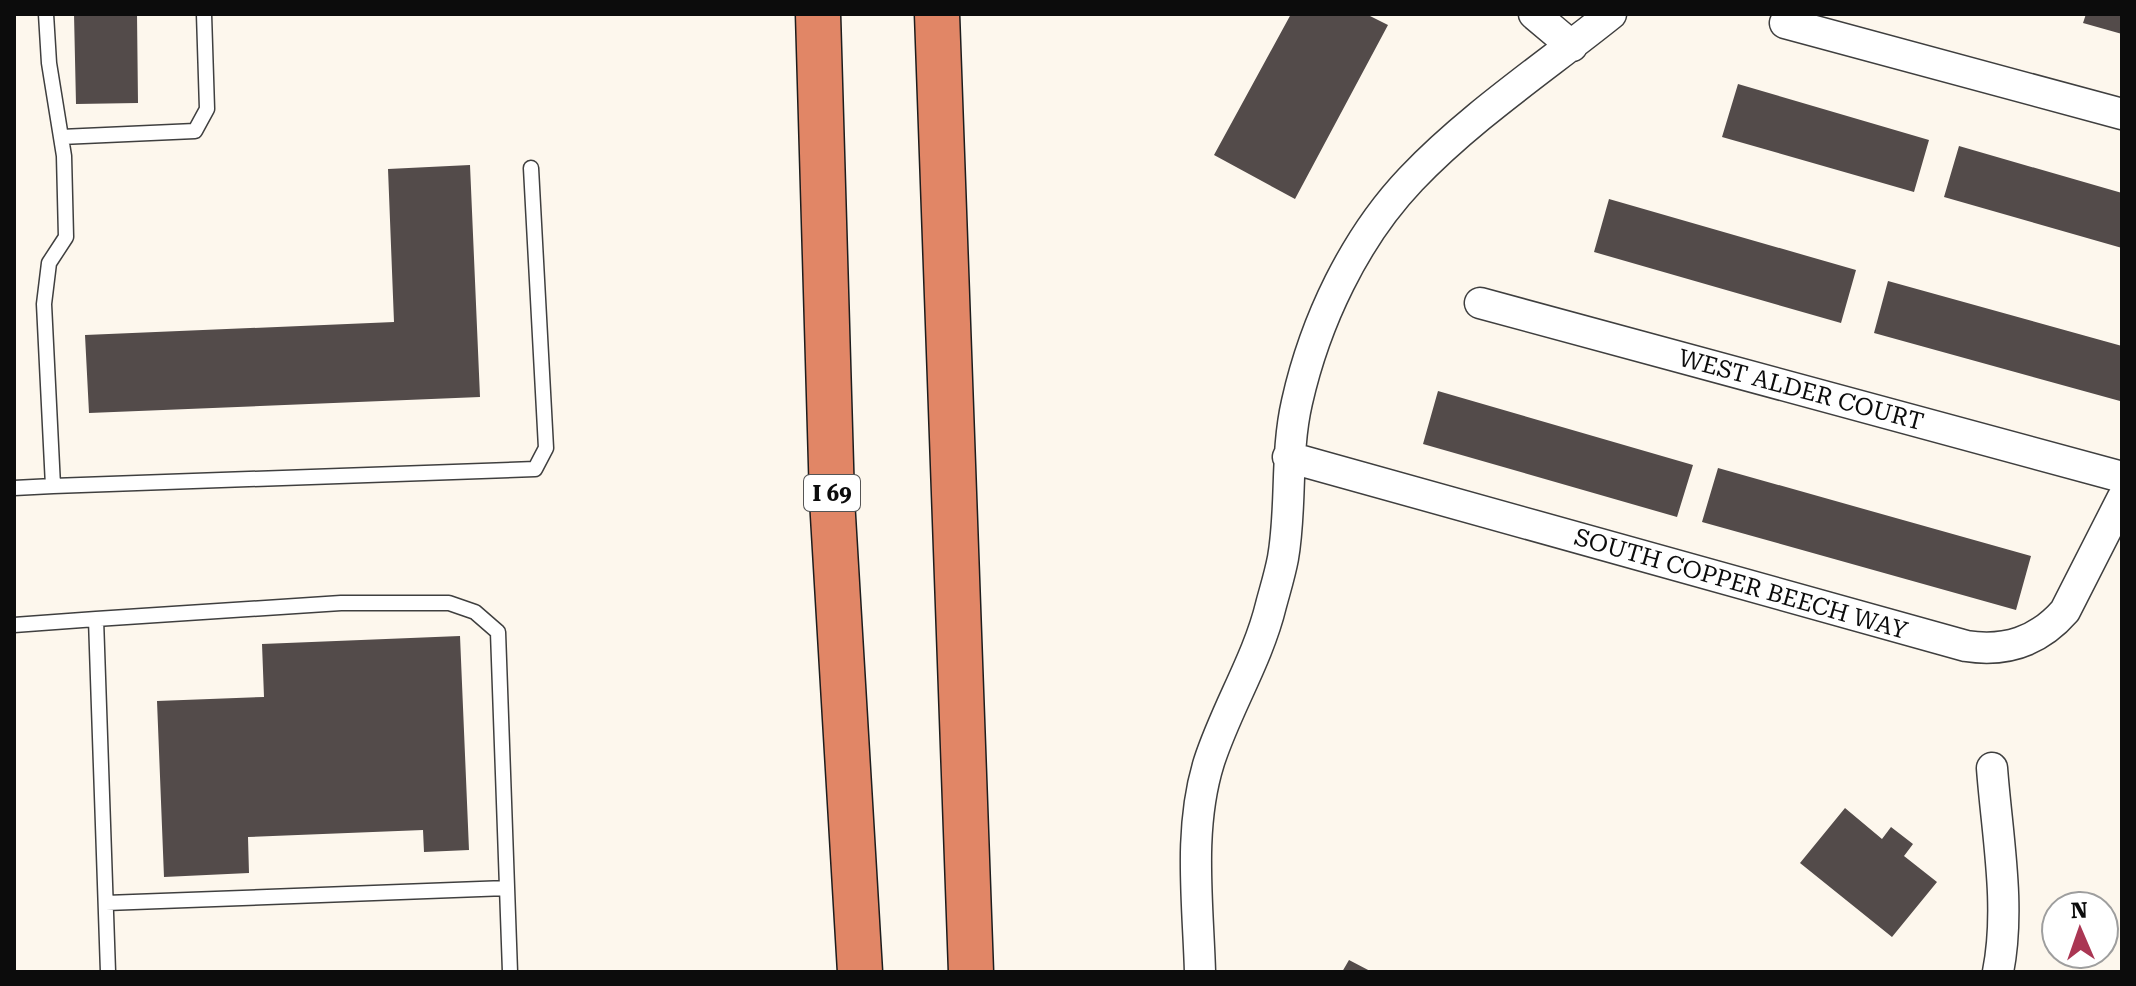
<svg xmlns="http://www.w3.org/2000/svg" width="2136" height="986" font-family="'Roboto Serif',serif">
  <style>
    .building { fill: #534b4a }
    .lines { fill: none; stroke-linecap: round; stroke-linejoin: round }
    .service-casing { stroke: #3f3f3f; stroke-width: 17 }
    .minor-casing { stroke: #3f3f3f; stroke-width: 33 }
    .motorway-casing { stroke: #1d1d1d; stroke-width: 47 }
    .service { stroke: #fff; stroke-width: 14 }
    .minor { stroke: #fff; stroke-width: 30 }
    .motorway { stroke: #e18666; stroke-width: 44 }
    .labels { text-anchor: middle; stroke-width: 8; stroke-linejoin: round; paint-order: stroke }
    .shield { fill: #fff; stroke: #555; stroke-width: 2 }
    .shield-label { font-size: 22px; font-weight: bold; fill: #0c0c0c }
    .street-label { font-size: 24px; fill: #0c0c0c; stroke: #fff }
  </style>
  <rect width="100%" height="100%" fill="#fdf7ed"/>
  <path class="building" d="M74,14H137L138,103L76,104Z
    M1291,14H1366L1388,25L1295,199L1214,155Z
    M2086,14H2122V34L2083,23Z
    M1738,84L1929,140L1914,192L1722,137Z
    M1959,146L2122,193V248L1944,197Z
    M470,165L480,397L89,413L85,335L394,322L388,169Z
    M1609,199L1856,270L1841,323L1594,252Z
    M1888,281L2122,346L2120,401L1874,333Z
    M1438,391L1693,465L1677,517L1423,444Z
    M1718,468L2031,556L2016,610L1702,522Z
    M460,636L469,850L424,852L423,830L248,837L249,873L164,877L157,701L264,697L262,644Z
    M1845,808L1882,839L1891,827L1913,844L1904,856L1937,882L1892,937L1800,863Z
    M1349,960L1372,972H1342Z"/>
  <g class="lines">
    <g class="service-casing">
      <path id="service" d="M61,137L195,131L207,109L204,14
        M53,486L535,469L546,448L531,168
        M14,488L53,486L44,304L49,263L66,237L64,156L49,63L46,14
        M14,625L96,619
        M106,903L507,888
        M108,972L96,619L341,603H449L475,612L498,632L510,972"/>
    </g>
    <g class="minor-casing">
      <path id="minor" d="M1534,14L1572,46
        M1785,23L2122,114
        M1480,303L2122,477
        M1288,457L1966,646C2005,652 2038,642 2065,611L2122,499
        M1992,768C1997,835 2011,906 1998,972
        M1200,972C1198,903 1188,829 1209,762C1226,709 1258,659 1271,605C1275,590 1280,574 1283,558C1292,507 1285,454 1297,402C1315,322 1354,239 1411,179C1470,117 1545,67 1611,14"/>
    </g>
    <g class="motorway-casing">
      <path id="motorway" d="M818,14L832,499L860,972
        M937,14L971,972"/>
    </g>
    <use href="#service" class="service"/>
    <use href="#minor" class="minor"/>
    <use href="#motorway" class="motorway"/>
  </g>
  <g class="labels">
    <rect class="shield" x="804" y="475" width="56" height="36" rx="6"/>
    <g class="shield-label">
      <text x="832" y="501">I 69</text>
    </g>
    <g class="street-label">
      <text transform="translate(1801 390) rotate(15)" y="8">WEST ALDER COURT</text>
      <text transform="translate(1741 584) rotate(16)" y="8">SOUTH COPPER BEECH WAY</text>
    </g>
  </g>
  <rect width="2136" height="986" fill="none" stroke="#0c0c0c" stroke-width="32"/>
  <g transform="translate(2080 930) rotate(358)"><circle r="38" fill="#ffffff" stroke="#9e9e9e" stroke-width="2"/>
  <path d="M0-6L14 30L0 20L-14 30Z" fill="#aa3653"/>
  <text y="-12" font-size="22" font-weight="bold" text-anchor="middle" fill="#0c0c0c">N</text>
  </g>
</svg>
